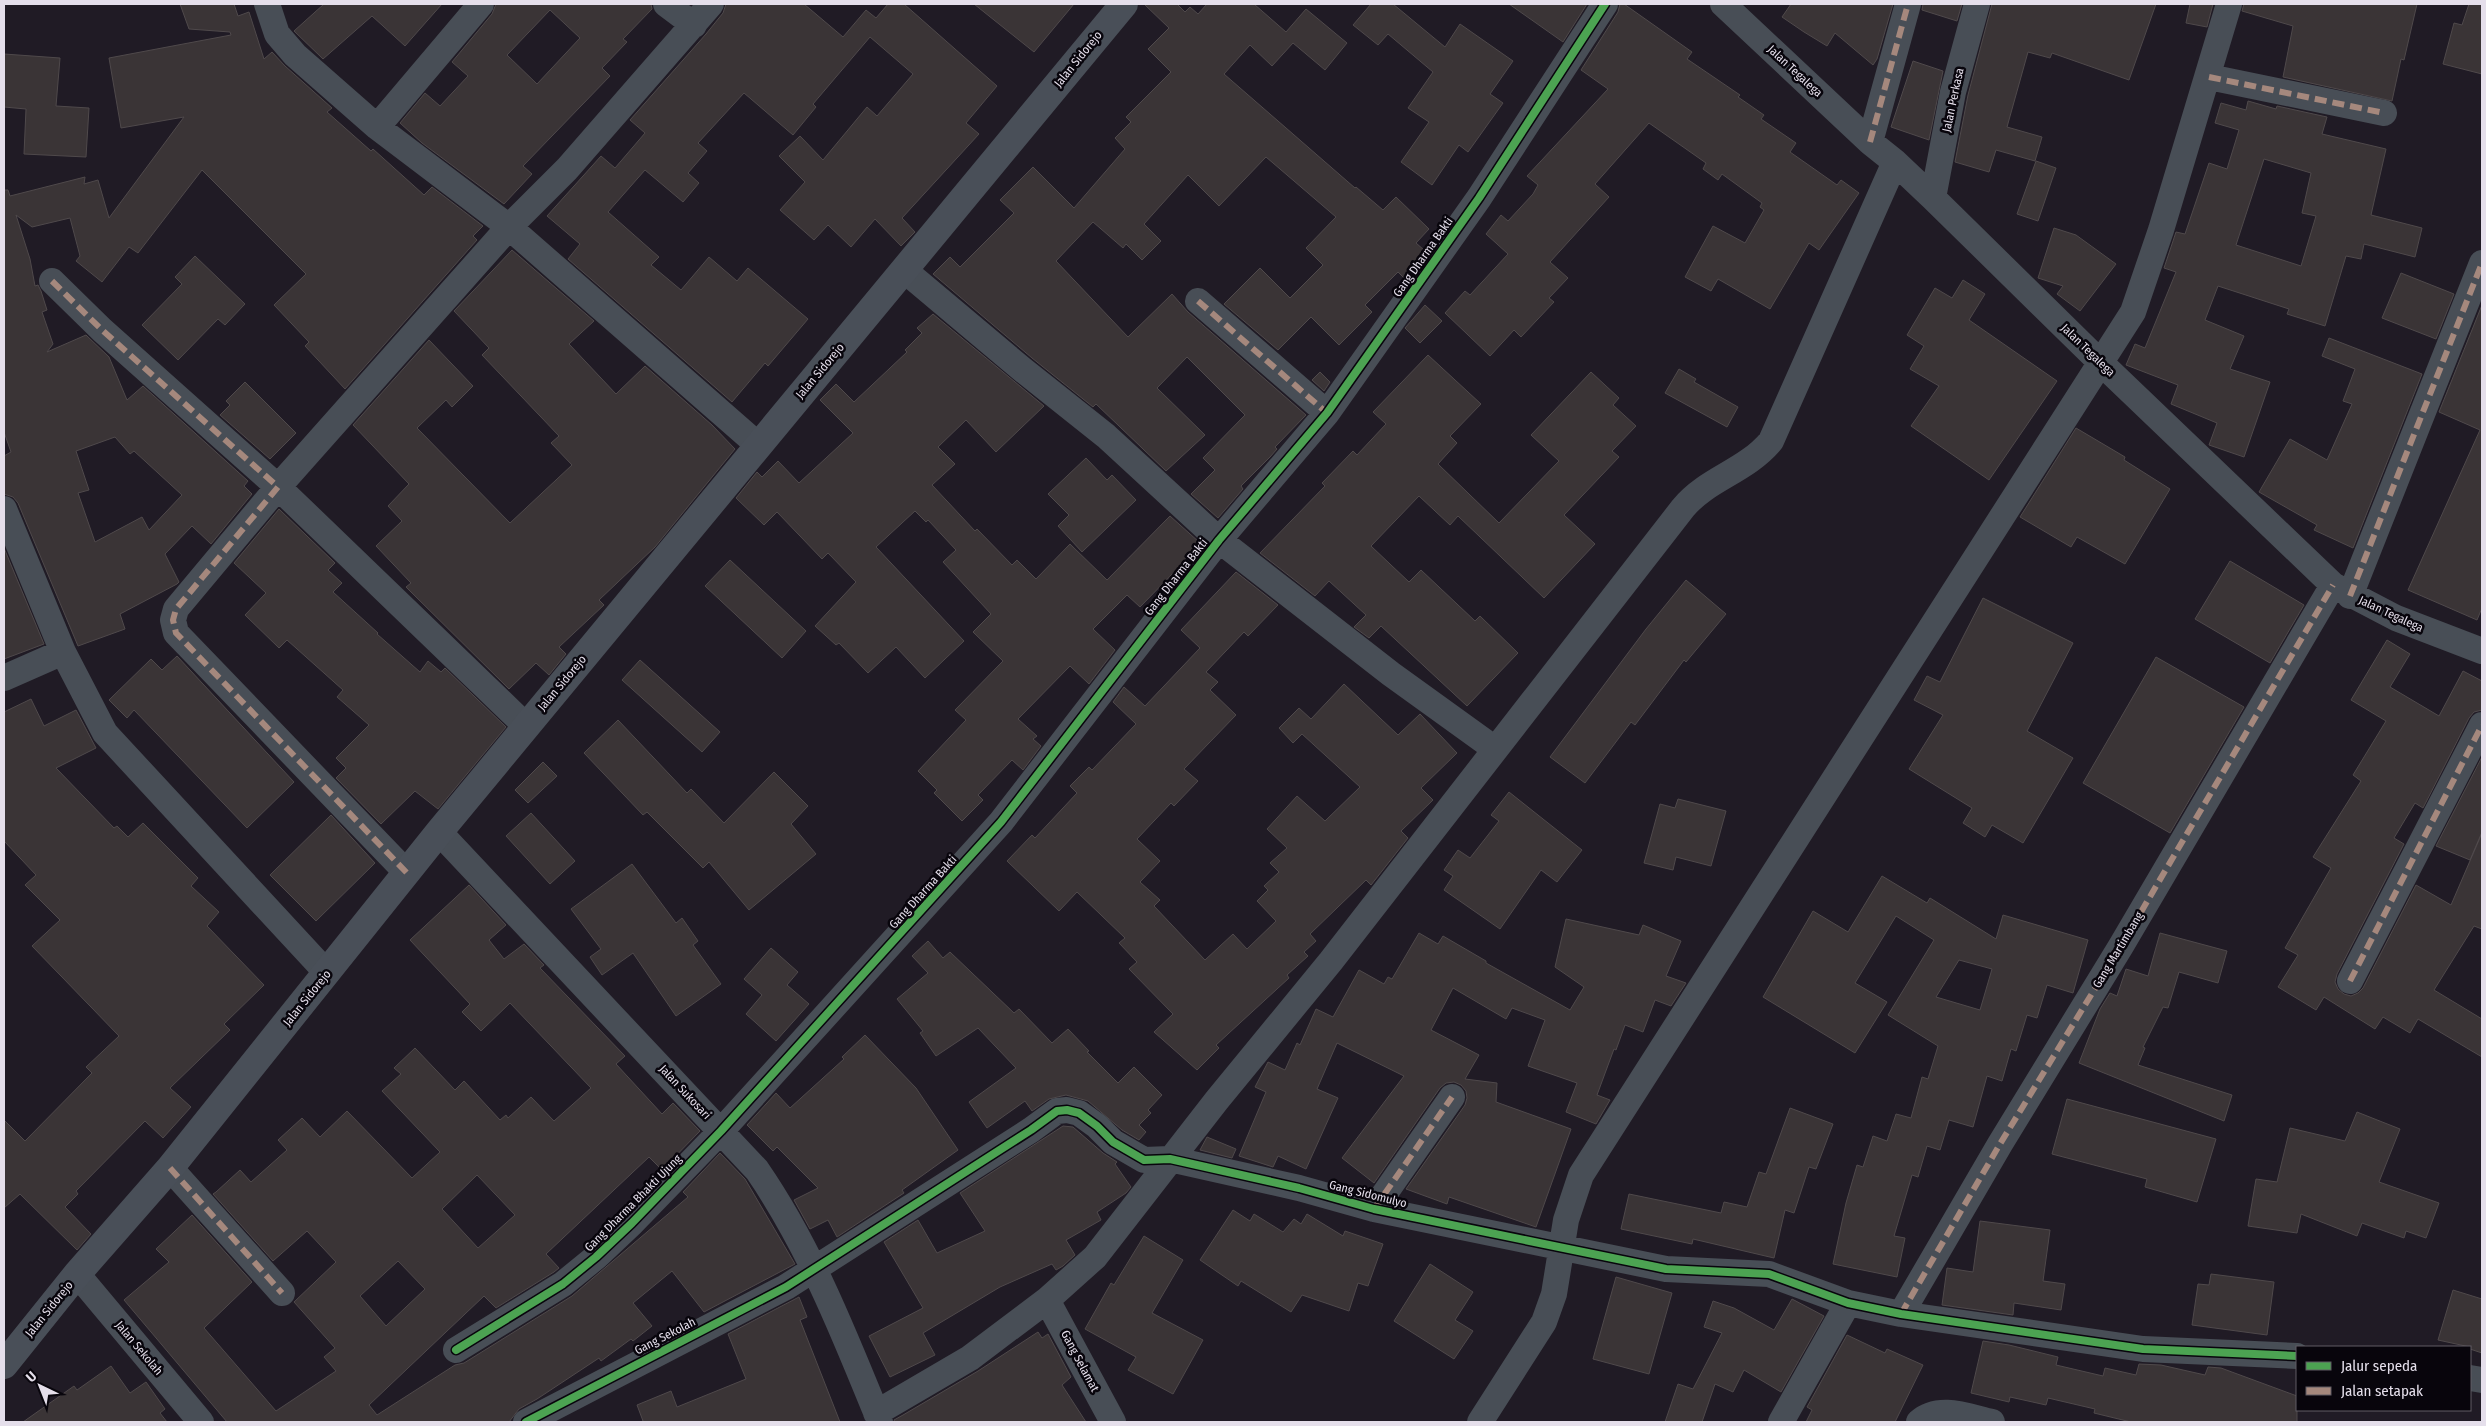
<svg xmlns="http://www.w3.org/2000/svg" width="2486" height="1426" font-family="'Fira Sans Condensed',sans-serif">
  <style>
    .building { fill: #3a3436; stroke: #4f494b; fill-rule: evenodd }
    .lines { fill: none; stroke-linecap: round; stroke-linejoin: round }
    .street { stroke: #484e56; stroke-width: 26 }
    .secondary { stroke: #494f58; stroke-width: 28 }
    .quiet { stroke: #a5887d; stroke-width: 6; stroke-dasharray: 12 6; stroke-linecap: butt }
    .cycleway-casing { stroke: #08050c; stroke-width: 11 }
    .cycleway { stroke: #4ca352; stroke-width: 8 }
    .labels { text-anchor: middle; stroke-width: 5; stroke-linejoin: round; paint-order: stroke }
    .street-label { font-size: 12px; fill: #e5dfeb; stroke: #08050c }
  </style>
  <rect width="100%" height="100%" fill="#201b25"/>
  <path class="building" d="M180,4H234L238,16L249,12L264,59L272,52L285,66L332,108L327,112L371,151L373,149L424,195L432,187L483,226L473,236L477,240L345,389L305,346L309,342L274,305L306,274L202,170L138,253L129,247L102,282L76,261L80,256L70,218L32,227L16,215L30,259L35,286L38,285L41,291L47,310L42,312L53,344L47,352L86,335L109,357L127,400L143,386L248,481L244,486L252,494L211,544L192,526L165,554L179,582L177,584L120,614L125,629L78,646L18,503L13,497L4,494V456L11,452L4,432V190H8L10,196L85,177L84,184L98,180L109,218L184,117L121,128L109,58L231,35L230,32L189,29ZM115,437L130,454L134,451L182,495L149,530L142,517L95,542L78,493L89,490L76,451Z
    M324,4H442L405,46L372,16L323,59L294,31Z
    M496,4H651L652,9L623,39L627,42L602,68L610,76L523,166L532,174L504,204L422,143L400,123L425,93L440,106L468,76L452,62L492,14ZM550,10L580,38L537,84L507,55Z
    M726,4H804L843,37L866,10L876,18L888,4H904L997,86L966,123L979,134L902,218L915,232L901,246L875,219L851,247L828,225L814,240L780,210L805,182L779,156L800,136L823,160L867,107L877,116L913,74L870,37L813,104L816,107L793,135L744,93L698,143L707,151L688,173L699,183L683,202L645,170L608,212L659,257L651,265L681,290L709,257L737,281L748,268L808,319L768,366L765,363L732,402L568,259L580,244L547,216L601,156L615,168L645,133L630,120L706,34L723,13Z
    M974,4H1074L1034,52Z
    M1144,4H1177L1185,12L1190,7L1198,14L1207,4H1254L1286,32L1306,9L1347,43L1325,70L1293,43L1272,66L1250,45L1224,74L1355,188L1356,187L1383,210L1396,197L1429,229L1416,243L1424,250L1404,278L1398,272L1365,305L1372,312L1339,345L1311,317L1278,350L1224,304L1260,268L1290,298L1323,265L1306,248L1336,217L1266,157L1219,206L1188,175L1144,224L1161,241L1142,260L1126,244L1123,248L1093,222L1056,261L1128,337L1172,294L1188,312L1306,415L1275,447L1277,449L1270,457L1241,486L1243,489L1218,518L1191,494L1215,470L1203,458L1245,415L1187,357L1157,388L1205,435L1166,471L1096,404L1093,407L1032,358L933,274L950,257L960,267L1014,213L1000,200L1033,167L1074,208L1125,149L1115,138L1131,122L1126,117L1171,72L1148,49L1169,28Z
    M1371,4H1393L1445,47L1460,24L1513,61L1490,94L1503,103L1468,152L1459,145L1432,185L1401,162L1429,122L1408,108L1433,72L1388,34L1378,45L1353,25Z
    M1509,4H1587L1563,42Z
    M1620,4H1624L1692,52L1687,59L1740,95L1738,97L1764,115L1761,119L1796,143L1790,152L1837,185L1841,180L1859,193L1819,250L1809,243L1770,309L1718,279L1711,291L1685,277L1713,226L1745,243L1764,210L1760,207L1762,203L1722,174L1718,180L1703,169L1706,163L1649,123L1595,184L1609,197L1550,262L1568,278L1549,298L1554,302L1521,337L1514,330L1490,356L1445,313L1465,291L1470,295L1508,254L1486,234L1501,215L1508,221L1533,194L1538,185L1527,176L1608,89L1581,70L1618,12Z
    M1791,4H1893L1877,59L1873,65L1835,33L1827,46L1804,32L1782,17Z
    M1923,4H1962L1957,21L1922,10Z
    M1992,4H2156L2129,80L2052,53L2050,58L2028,52L2007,127L2042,137L2035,161L1996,150L1989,172L1955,162L1968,95Z
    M2190,4H2213L2207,27L2186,23Z
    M2244,4H2417L2404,60L2401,59L2392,101L2283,77L2293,26L2242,11Z
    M2469,4H2482V74L2443,64L2454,23L2462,25Z
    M4,54L60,58L56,106L89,108L86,157L24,154L26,109L4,107Z
    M1913,61L1943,71L1929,140L1891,127Z
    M2248,101L2276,109L2277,106L2327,117L2322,134L2386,149L2371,215L2422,228L2415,257L2364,244L2361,259L2346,256L2325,326L2287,314L2289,309L2218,286L2205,320L2244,336L2230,369L2270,382L2244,457L2209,445L2217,423L2171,404L2178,385L2126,365L2135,344L2145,348L2176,272L2164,268L2176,232L2185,234L2209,163L2227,169L2239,130L2215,123L2221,103L2246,110ZM2264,159L2311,173L2302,213L2316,216L2301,266L2236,245Z
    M2036,161L2056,168L2038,221L2017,214Z
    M2054,228L2076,235L2116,264L2080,311L2057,294L2063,286L2038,278Z
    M512,250L594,321L569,344L616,394L645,366L712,425L735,449L655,547L599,600L604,605L559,647L566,654L549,675L536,663L509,689L406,587L411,583L376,546L402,521L388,506L409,484L353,425L429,340L473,386L452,407L446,400L417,428L510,523L572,465L551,443L559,436L482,355L489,348L454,311Z
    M195,256L245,304L225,325L218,319L178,360L142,325L182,284L175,277Z
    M2401,273L2454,294L2436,339L2382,318Z
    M1963,280L1985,294L1969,320L2057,381L1989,480L1911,426L1939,386L1910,369L1924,346L1907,335L1935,288L1952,298Z
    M1425,305L1442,321L1420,343L1405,328Z
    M2482,305V608L2477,620L2408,590L2480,430L2439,412Z
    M933,314L1044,406L996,452L966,420L938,447L955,464L932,485L975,531L977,529L1012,565L1017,560L1036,579L1070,544L1107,580L1170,516L1199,542L1179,567L1140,607L1127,595L1093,629L1115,650L1089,684L1070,666L1018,719L1037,736L1033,739L1041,746L1023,770L1012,760L978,795L983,800L962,821L934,793L937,790L918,771L966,720L955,710L1003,661L973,632L991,614L943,562L956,550L928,520L926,522L915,511L876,547L964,641L925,678L896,647L868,673L839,643L836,645L815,626L856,582L828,553L822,559L777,512L764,525L736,498L757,472L762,477L778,461L799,483L853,433L820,400L836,384L854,402L907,352L905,350L922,333L917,328Z
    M2329,338L2422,374L2353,548L2314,530L2317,525L2259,492L2290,439L2327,460L2352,404L2343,401L2355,369L2322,356Z
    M1428,355L1481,404L1450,436L1457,443L1438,464L1499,523L1559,461L1531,435L1591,372L1619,398L1613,405L1636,426L1612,451L1619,457L1564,515L1595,544L1544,598L1458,516L1450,525L1419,496L1371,546L1409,582L1421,570L1475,621L1480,616L1518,653L1467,706L1381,626L1369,638L1354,627L1366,615L1329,581L1315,596L1260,553L1325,486L1322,483L1353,451L1357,455L1386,424L1373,412Z
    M1679,369L1696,379L1694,382L1738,407L1727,427L1665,393Z
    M1320,372L1330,382L1324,391L1312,380Z
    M245,382L296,433L270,459L220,415L230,405L226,401Z
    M2076,428L2125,457L2124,460L2170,489L2125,564L2077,537L2071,547L2020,517Z
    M1086,458L1107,480L1112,475L1136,500L1082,552L1058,526L1069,515L1048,494Z
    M279,509L335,563L328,570L342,583L333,592L378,633L377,634L420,672L428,661L441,672L445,668L506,727L438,809L415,791L381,824L336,778L346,768L336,758L369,725L337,697L343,690L287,640L279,648L245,615L266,593L234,563Z
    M4,548L44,644L4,659Z
    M730,560L806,631L782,658L705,586Z
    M2230,561L2304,605L2270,663L2195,619Z
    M1236,572L1278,605L1248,636L1244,632L1206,672L1218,682L1210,690L1236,715L1184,769L1198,781L1174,806L1171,803L1137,839L1160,861L1140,882L1160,900L1154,906L1205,960L1233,934L1247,949L1276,921L1257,901L1268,890L1264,886L1279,872L1270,863L1287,848L1267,829L1297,796L1325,821L1360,787L1302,734L1293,743L1279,728L1299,708L1311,719L1344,684L1398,735L1420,714L1457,753L1421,788L1433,800L1401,831L1408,838L1371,885L1366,880L1310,934L1316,941L1304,952L1308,956L1287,975L1289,978L1216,1045L1219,1048L1197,1070L1154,1032L1173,1014L1129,969L1137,962L1119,943L1125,938L1077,892L1059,911L1007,861L1032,835L1035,838L1077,793L1070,786L1089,767L1092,770L1136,724L1113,702L1124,687L1145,706L1200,648L1181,630Z
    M1686,580L1726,614L1686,662L1684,660L1635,725L1631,722L1585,783L1550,757L1646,629Z
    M1983,598L2073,643L2027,731L2073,758L2023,843L1992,825L1985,837L1963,823L1972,808L1909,769L1943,715L1914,700L1927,676L1940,682Z
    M2387,640L2410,654L2390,687L2439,716L2463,671L2482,681V710L2474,712L2469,718L2423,808L2415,803L2394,838L2404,844L2337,974L2335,982L2338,989L2344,994L2351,996L2358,993L2363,988L2416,885L2451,905L2482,833V929L2474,926L2434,990L2482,1019V1057L2418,1019L2410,1033L2383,1017L2375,1029L2324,997L2316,1010L2278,987L2298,955L2285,948L2331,868L2313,857L2361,781L2353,775L2386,721L2351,700Z
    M177,656L294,782L247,828L134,710L127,718L109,700L151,659L162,670Z
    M2156,657L2244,707L2170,833L2083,783Z
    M640,660L720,732L702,752L622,680Z
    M31,699L44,726L76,710L96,748L56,768L114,828L117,826L128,837L143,823L198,878L191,886L219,912L207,926L264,985L224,1024L230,1030L170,1088L191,1107L163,1138L145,1121L76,1191L78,1194L65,1207L91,1234L77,1250L20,1194L4,1208V1120L25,1141L92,1073L86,1067L119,1036L32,946L60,920L25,885L36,875L4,841V712Z
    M618,720L687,793L691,789L724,823L774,772L808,806L791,824L816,854L749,910L709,862L703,868L647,812L643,815L584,753Z
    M2482,757V832L2470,860L2436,846Z
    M543,762L557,776L528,803L515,790Z
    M1509,792L1582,850L1557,882L1541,870L1500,929L1444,890L1453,876L1444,870L1458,850L1470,858L1499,821L1491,815Z
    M1678,799L1726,811L1711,866L1676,857L1673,870L1644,863L1660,804L1675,808Z
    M531,813L575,861L550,884L506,836Z
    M331,815L375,863L316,921L270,875Z
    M632,864L676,923L682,918L698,941L693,945L721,984L676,1016L633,953L602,975L590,957L601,949L571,909Z
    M1882,876L1927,903L1930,898L1996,939L2003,915L2088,940L2073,993L2047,985L2037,1018L2027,1015L2016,1051L2011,1049L2002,1081L1987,1076L1973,1127L1949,1120L1940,1150L1927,1146L1918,1177L1912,1175L1894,1236L1905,1238L1897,1277L1833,1264L1846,1203L1857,1165L1863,1167L1873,1136L1887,1141L1896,1114L1911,1118L1922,1077L1928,1079L1938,1046L1888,1015L1934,940L1896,916L1855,983L1887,1002L1855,1053L1763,997L1813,911L1848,932ZM1959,960L1992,969L1980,1010L1936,997Z
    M469,885L506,925L489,940L504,959L524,944L544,965L540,968L625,1056L616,1064L662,1114L673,1103L700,1131L662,1170L649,1157L546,1254L559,1268L554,1272L496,1308L484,1296L369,1405L377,1415L455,1365L464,1363L572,1296L688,1197L683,1192L720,1153L745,1179L795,1264L704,1312L672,1271L633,1303L652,1326L633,1341L631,1339L601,1361L599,1358L537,1399L519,1409L509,1422H227L124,1300L169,1262L156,1249L192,1215L252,1282L204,1328L276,1411L336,1371L324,1357L335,1348L294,1302L336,1262L307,1231L273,1261L213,1194L216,1192L240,1170L251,1182L287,1150L278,1140L302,1118L320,1137L347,1111L412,1178L440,1152L382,1091L401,1074L394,1068L415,1048L455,1090L464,1081L500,1120L506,1115L508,1118L531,1097L554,1121L591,1088L510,1003L481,1031L462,1012L470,1004L410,940ZM477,1175L515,1215L478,1248L442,1209ZM398,1261L425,1289L386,1326L360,1296Z
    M1566,919L1639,935L1643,925L1681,941L1666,976L1686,983L1671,1006L1655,1000L1643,1032L1625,1025L1616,1050L1614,1049L1597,1095L1610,1100L1596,1124L1566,1112L1577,1083L1528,1066L1545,1020L1512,1008L1506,1019L1453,988L1431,1030L1479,1055L1465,1079L1497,1083L1496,1102L1571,1129L1536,1227L1449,1197L1447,1204L1406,1189L1465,1105L1467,1098L1466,1091L1461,1085L1454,1082L1446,1083L1440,1088L1374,1183L1342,1158L1404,1076L1337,1043L1317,1089L1338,1098L1306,1169L1278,1156L1273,1167L1239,1156L1266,1092L1255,1087L1268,1062L1285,1070L1297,1043L1300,1045L1316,1009L1333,1017L1359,970L1384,984L1388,977L1392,979L1419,933L1438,944L1443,936L1486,961V963L1570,1010L1584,987L1555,967Z
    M2160,933L2227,951L2218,983L2179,972L2168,1008L2163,1007L2143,1047L2145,1048L2138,1065L2232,1095L2224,1121L2079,1063L2100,1009L2110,993L2117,996L2126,969L2148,976Z
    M928,941L943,958L950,952L1014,1013L1019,1009L1052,1043L1068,1029L1089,1051L1087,1052L1118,1083L1134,1067L1162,1095L1148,1110L1151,1113L1139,1125L1146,1132L1139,1140L1122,1130L1088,1101L1066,1095L1049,1099L1032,1111L1025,1101L987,1128L969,1102L1016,1068L978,1028L936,1056L920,1033L923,1031L897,999L928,973L912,956Z
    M771,948L798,972L787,985L809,1004L776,1041L746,1014L762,995L744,979Z
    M865,1035L916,1088L958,1150L902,1190L904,1193L837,1237L828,1220L810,1229L794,1200L818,1188L777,1147L773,1151L747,1125L776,1093L790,1108L844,1059L842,1057Z
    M2067,1099L2216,1139L2197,1202L2145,1187L2147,1179L2052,1154Z
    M1790,1108L1833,1124L1816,1169L1809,1167L1794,1213L1785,1210L1774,1258L1693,1239L1692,1244L1621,1229L1629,1194L1721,1213L1724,1202L1747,1207L1759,1172L1766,1174Z
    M2357,1112L2400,1129L2379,1182L2439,1203L2426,1238L2406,1231L2404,1238L2362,1223L2357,1236L2301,1214L2297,1233L2248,1226L2256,1179L2277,1182L2290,1128L2345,1141Z
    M1063,1126L1073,1127L1103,1153L1117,1162L1115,1164L1131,1187L1126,1193L1097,1212L1101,1220L1066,1240L1075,1255L1063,1266L1056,1270L1052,1264L1000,1287L923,1333L935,1355L890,1377L869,1336L923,1308L884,1242L918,1220L937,1253L985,1231L960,1193Z
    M1207,1137L1236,1149L1232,1158L1200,1150Z
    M1233,1210L1250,1221L1254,1214L1283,1232L1294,1219L1301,1224L1307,1214L1343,1236L1345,1231L1383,1244L1368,1286L1358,1283L1349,1311L1302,1295L1291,1312L1241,1281L1238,1286L1200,1260Z
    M1980,1221L2050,1230L2043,1281L2065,1284L2061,1310L2014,1303L2013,1315L1942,1305L1947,1268L1973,1272Z
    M1144,1236L1183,1260L1152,1313L1203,1340L1173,1394L1128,1370L1136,1357L1085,1329L1111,1283L1114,1285Z
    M1430,1264L1473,1292L1455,1320L1473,1331L1454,1359L1394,1321Z
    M2211,1274L2274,1282L2267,1335L2192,1325L2198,1284L2209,1285Z
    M1616,1277L1672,1293L1649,1374L1593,1359Z
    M2453,1290L2482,1299V1353L2470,1349V1347L2438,1340Z
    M799,1297L807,1317L800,1320L840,1422H641L643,1421L637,1405L671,1391L677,1407L746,1379L728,1334Z
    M1792,1299L1824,1316L1781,1392L1744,1370L1733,1392L1715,1384L1702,1422H1665L1678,1384L1693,1389L1722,1333L1704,1327L1713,1301L1734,1308L1774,1330Z
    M1038,1332L1042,1338L1048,1334L1071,1377L1062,1385L1086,1422H895L894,1420L903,1415L978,1371Z
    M1847,1335L1885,1353L1887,1349L1923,1365L1895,1422H1806L1812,1410L1807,1407Z
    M1983,1341L2009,1345L2058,1357L2056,1365L2103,1376L2105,1368L2136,1375L2139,1364L2161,1365L2205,1375L2208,1367L2221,1368L2297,1396V1422H2131L2094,1413L2095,1409L2048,1398L2046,1405L2010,1397L2009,1402L1971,1393Z
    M111,1366L130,1393L146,1382L165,1409L160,1413L167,1422H23L74,1386L77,1390Z"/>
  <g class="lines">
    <path class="street" d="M267,4L277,34L295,55L377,127L509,227L758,445
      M666,4L694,25
      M1723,4L1870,142L1895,162L1933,198L2100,362L2333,585L2396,618L2482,651
      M2209,77L2384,113
      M377,127L481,4
      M1870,142L1908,4
      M1933,198L1953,92L1977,4
      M904,270L1023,370L1106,436L1219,540L1391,674L1495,749
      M52,281L102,330L278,487L526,726
      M1198,301L1327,413
      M4,509L63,652L105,733L327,973
      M2350,596L2482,263
      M4,678L63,652
      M439,832L757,1170C810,1247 845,1336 880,1422
      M407,873L176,633L173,620L176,609L278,487L509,227L567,169L711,4
      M2350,981L2482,725
      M170,1168L282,1293
      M1374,1209L1452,1097
      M77,1274L201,1422
      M1047,1300L1113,1422
      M1901,1314L2000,1144L2121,946L2333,585
      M456,1350L563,1284L596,1257L632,1223L721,1131L1001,822L1219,540L1327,413L1479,198L1605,4
      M2470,1378L2482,1380
      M876,1413L970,1358L1047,1300L1095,1257L1217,1100L1331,961L1683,508C1708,478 1745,472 1771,441L1895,162
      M526,1422L786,1287L1031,1130L1057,1111L1067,1110L1079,1113L1097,1126L1113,1142L1144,1160L1170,1159L1299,1188L1374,1209L1666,1269L1769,1274L1848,1303L1901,1314L2143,1349L2297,1356
      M1480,1422L1544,1322L1554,1294L1566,1220L1581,1175L2133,312L2161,230L2229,4
      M1781,1422L1848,1303
      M1919,1422C1939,1404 1969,1417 1992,1422"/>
    <path class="secondary" d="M4,1365L77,1274L170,1168L439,832L1124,4"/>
    <path class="quiet" d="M2209,77L2384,113
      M1870,142L1908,4
      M52,281L102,330L278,487L176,609L173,620L176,633L407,873
      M1198,301L1327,413
      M2350,596L2482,263
      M2350,981L2482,725
      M170,1168L282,1293
      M1374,1209L1452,1097
      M1901,1314L2000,1144L2121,946L2333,585"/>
    <g class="cycleway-casing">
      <path id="cycleway" d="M456,1350L563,1284L596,1257L632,1223L721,1131L1001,822L1219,540L1327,413L1479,198L1605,4
        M526,1422L786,1287L1031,1130L1057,1111L1067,1110L1079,1113L1097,1126L1113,1142L1144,1160L1170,1159L1299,1188L1374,1209L1666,1269L1769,1274L1848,1303L1901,1314L2143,1349L2297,1356"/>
    </g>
    <use href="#cycleway" class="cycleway"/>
  </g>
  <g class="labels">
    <g class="street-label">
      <text transform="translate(1078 59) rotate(-51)" y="4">Jalan Sidorejo</text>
      <text transform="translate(1795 71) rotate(43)" y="4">Jalan Tegalega</text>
      <text transform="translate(1953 100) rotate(-78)" y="4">Jalan Perkasa</text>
      <text transform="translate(1423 257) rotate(-55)" y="4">Gang Dharma Bakti</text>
      <text transform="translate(2088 350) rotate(44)" y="4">Jalan Tegalega</text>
      <text transform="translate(820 371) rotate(-50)" y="4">Jalan Sidorejo</text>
      <text transform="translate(1176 577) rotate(-52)" y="4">Gang Dharma Bakti</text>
      <text transform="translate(2391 614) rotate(25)" y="4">Jalan Tegalega</text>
      <text transform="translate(562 683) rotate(-50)" y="4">Jalan Sidorejo</text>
      <text transform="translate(923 892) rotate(-48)" y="4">Gang Dharma Bakti</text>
      <text transform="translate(2118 950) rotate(-59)" y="4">Gang Martimbang</text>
      <text transform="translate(307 998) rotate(-51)" y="4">Jalan Sidorejo</text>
      <text transform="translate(685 1092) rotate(47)" y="4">Jalan Sukosari</text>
      <text transform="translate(1368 1194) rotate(14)" y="4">Gang Sidomulyo</text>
      <text transform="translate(633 1203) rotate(-45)" y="4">Gang Dharma Bhakti Ujung</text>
      <text transform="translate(49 1309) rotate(-51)" y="4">Jalan Sidorejo</text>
      <text transform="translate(665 1336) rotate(-27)" y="4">Gang Sekolah</text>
      <text transform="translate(139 1348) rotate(50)" y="4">Jalan Sekolah</text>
      <text transform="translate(1080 1361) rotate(62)" y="4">Gang Selamat</text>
    </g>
  </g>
  <rect width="2486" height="1426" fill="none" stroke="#e5dfeb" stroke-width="10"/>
  <rect x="2296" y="1346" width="175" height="65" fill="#08050c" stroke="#605c65"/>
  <rect x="2306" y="1362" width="25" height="8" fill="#4ca352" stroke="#605c65"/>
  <text x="2341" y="1371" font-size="15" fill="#e5dfeb">Jalur sepeda</text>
  <rect x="2306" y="1387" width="25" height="8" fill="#a5887d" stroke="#605c65"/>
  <text x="2341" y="1396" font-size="15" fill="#e5dfeb">Jalan setapak</text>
  <g transform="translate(40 1386) rotate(317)" stroke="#08050c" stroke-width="4" paint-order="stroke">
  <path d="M0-4L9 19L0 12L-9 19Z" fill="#e5dfeb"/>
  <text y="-8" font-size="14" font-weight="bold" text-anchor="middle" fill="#e5dfeb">U</text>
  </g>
</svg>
